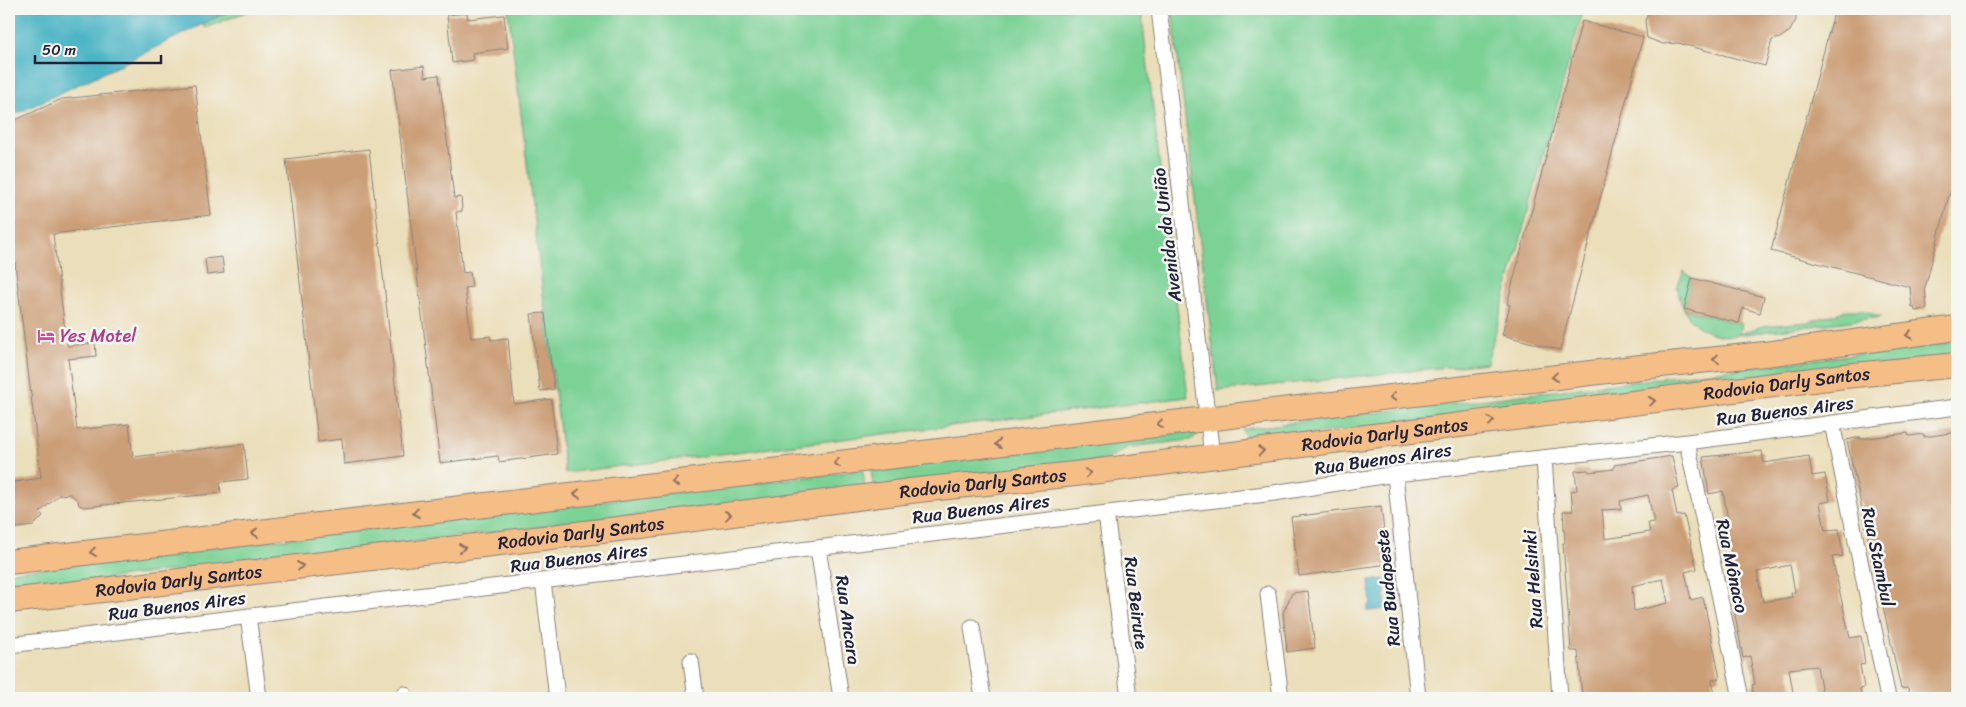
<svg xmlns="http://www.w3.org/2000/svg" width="1966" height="707" font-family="Sriracha,sans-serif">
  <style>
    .green { fill: #7bd195; stroke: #4e7a68 }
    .water { fill: #49b4c5; stroke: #366b80 }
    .building { fill: #cb9e77; fill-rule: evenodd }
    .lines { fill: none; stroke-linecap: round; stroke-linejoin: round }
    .street-casing { stroke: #86807a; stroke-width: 17 }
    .primary-casing { stroke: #86807a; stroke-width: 26 }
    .street { stroke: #fff; stroke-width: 15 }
    .primary { stroke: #f6be87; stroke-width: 24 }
    .oneway { stroke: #8c7061 }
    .labels { text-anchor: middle; stroke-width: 5; stroke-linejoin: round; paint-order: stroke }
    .street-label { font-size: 18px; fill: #22223b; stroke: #f6f6f2 }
    .hotel-label { font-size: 18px; fill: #b23c85; stroke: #f6f6f2; text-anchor: start }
  </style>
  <rect width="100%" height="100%" fill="#f6f6f2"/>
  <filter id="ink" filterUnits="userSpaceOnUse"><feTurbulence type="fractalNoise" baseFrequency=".02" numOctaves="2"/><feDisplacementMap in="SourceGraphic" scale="10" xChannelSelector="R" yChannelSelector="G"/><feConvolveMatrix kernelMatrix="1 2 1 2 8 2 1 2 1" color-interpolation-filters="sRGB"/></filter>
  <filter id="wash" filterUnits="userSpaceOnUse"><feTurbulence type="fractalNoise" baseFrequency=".0096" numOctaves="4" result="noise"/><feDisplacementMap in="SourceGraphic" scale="20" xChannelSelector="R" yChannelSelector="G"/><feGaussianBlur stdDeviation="1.12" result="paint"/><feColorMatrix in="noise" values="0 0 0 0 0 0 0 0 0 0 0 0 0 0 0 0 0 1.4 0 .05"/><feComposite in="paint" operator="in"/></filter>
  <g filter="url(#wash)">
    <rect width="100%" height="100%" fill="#ebdeba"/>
    <path class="green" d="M233,9H254L205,28L202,24Z
      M508,9H1141L1188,397L565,473Z
      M1172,9H1583L1487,363L1218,391Z
      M1684,271L1692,278L1684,309L1741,324L1739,334L1763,326L1808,322L1848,310H1861L1882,317L1730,336C1701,336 1681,317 1678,288H1676Z
      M1957,342V357L1248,441L1242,429Z
      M1199,430L1197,435L1191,440L1128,447L1108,459L873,487L871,469Z
      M863,470L865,488L9,590V572Z"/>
    <path class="water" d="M19,9H233L116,67L9,117V14Z
      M1384,579L1386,609L1368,611V606L1371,605L1369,581Z"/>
    <g id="blocks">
      <path class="building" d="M1649,9H1796V20L1790,31L1780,38L1772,40L1765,66L1678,43L1663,44L1647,38L1645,21Z
        M1835,9H1957V165L1925,288L1927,309L1915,311L1914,307L1912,308L1910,287L1771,251Z
        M467,13L468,19L504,15L508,48L472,53L473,60L452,63L447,15Z
        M1582,21L1643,37L1560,350L1502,335L1510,305L1507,304Z
        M424,66L425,77L439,75L454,198L461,197L462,211L456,212L463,273L470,272L472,287L465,288L471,338L490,336L491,340L508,338L514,404L551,399L557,454L499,462L498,456L440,463L392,70Z
        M195,85L211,215L53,234L67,346L95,343L96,356L68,359L77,430L129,424L133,457L244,444L248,479L220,482L221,493L84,507L79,505L78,500L70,494L59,495L40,512L43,516L33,526L9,529V483L41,478L9,213V123L62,99Z
        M369,149L403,456L344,464L342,439L318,442L286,159Z
        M222,257L224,273L207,275L205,259Z
        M1692,278L1764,297L1760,313L1743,308L1739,323L1684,309Z
        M545,313L554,389L540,391L531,314Z
        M1957,432V698H1910L1908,688L1901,689L1847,440L1860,437V439L1908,433L1909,436L1924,434V437Z
        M1762,451L1764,463L1809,456L1812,476L1825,474L1830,501L1820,503L1825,530L1839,529L1843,556L1832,557L1850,638L1861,636L1865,664L1860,665L1864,688L1860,689L1862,698H1823L1817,666L1789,669L1794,698H1754L1752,685L1755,684L1750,656L1743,658L1733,604L1741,603L1736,576L1730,548L1722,549L1717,522L1728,520L1723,491L1709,494L1703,457ZM1790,565L1795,592L1791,593L1792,597L1763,602L1757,572Z
        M1672,456L1679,488L1672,490L1677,516L1684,515L1697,569L1685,572L1691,600L1703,597L1720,678L1712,680L1716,698H1582L1578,651H1571L1563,543H1565L1563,511H1573L1571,491L1577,490L1575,471L1588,470L1589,472L1614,469V465ZM1648,495L1654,522L1648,523L1650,532L1605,539L1602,510L1621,509L1620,501ZM1663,579L1668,603L1634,611L1632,586Z
        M1381,506L1388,564L1299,576L1291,517Z
        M1308,591L1315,648L1287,652L1283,613L1292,593Z"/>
    </g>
  </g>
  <g filter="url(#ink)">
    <use href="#blocks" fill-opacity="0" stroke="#86807a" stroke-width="1"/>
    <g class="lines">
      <g class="street-casing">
        <path id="street" d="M1159,9L1212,456
          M1832,423L1888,698
          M1687,442L1741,698
          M1544,458L1560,698
          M1395,474L1418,698
          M1106,513L1129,698
          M818,548L841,698
          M543,581L557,698
          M1268,594L1281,698
          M248,616L259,698
          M972,627L983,698
          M9,645L1274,493L1395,474L1687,442L1957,407
          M691,661L696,698
          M404,694L405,698"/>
      </g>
      <g class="primary-casing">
        <g id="primary">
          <path d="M9,562L1641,367L1765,354L1957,328"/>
          <path id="s1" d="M9,601L610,530L918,490L1075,474L1844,376L1957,365"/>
        </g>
      </g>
      <use href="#street" class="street"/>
      <use href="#primary" class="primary"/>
    </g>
    <defs><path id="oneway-chevron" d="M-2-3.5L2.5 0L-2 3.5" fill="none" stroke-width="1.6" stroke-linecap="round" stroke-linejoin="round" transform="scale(1.25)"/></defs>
    <g class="oneway">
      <use href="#oneway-chevron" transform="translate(1909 335) rotate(172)"/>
      <use href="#oneway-chevron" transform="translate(1716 359) rotate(173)"/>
      <use href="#oneway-chevron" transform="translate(1555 377) rotate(173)"/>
      <use href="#oneway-chevron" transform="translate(1393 397) rotate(173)"/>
      <use href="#oneway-chevron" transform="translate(1652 401) rotate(-7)"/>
      <use href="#oneway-chevron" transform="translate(1491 421) rotate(-7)"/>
      <use href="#oneway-chevron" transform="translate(1160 424) rotate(173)"/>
      <use href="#oneway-chevron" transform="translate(998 444) rotate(173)"/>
      <use href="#oneway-chevron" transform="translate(1261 451) rotate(-7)"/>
      <use href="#oneway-chevron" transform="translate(837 463) rotate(173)"/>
      <use href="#oneway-chevron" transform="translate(1088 473) rotate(-7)"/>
      <use href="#oneway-chevron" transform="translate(675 482) rotate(173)"/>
      <use href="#oneway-chevron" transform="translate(577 494) rotate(173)"/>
      <use href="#oneway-chevron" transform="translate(416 513) rotate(173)"/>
      <use href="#oneway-chevron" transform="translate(728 515) rotate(-7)"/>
      <use href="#oneway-chevron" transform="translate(255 533) rotate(173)"/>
      <use href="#oneway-chevron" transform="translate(462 548) rotate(-7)"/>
      <use href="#oneway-chevron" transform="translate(93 552) rotate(173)"/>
      <use href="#oneway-chevron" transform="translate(300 566) rotate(-7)"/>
    </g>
  </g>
  <defs>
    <g id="hotel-bare" transform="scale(1.35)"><path d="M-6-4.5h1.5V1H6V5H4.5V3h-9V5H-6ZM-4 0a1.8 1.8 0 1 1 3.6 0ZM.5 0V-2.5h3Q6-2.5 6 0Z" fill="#d1479c" stroke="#f6f6f2" stroke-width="2.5" paint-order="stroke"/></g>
  </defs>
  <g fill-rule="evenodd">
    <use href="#hotel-bare" x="46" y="336"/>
  </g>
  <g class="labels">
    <g class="street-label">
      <text transform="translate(1167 235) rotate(-97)" y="6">Avenida da União</text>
      <text dy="6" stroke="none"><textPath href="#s1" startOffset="1791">Rodovia Darly Santos</textPath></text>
      <text transform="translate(1785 411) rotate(-7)" y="6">Rua Buenos Aires</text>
      <text dy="6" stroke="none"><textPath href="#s1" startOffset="1386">Rodovia Darly Santos</textPath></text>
      <text transform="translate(1383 459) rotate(-8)" y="6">Rua Buenos Aires</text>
      <text dy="6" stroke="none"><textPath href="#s1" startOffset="981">Rodovia Darly Santos</textPath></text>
      <text transform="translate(981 509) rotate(-7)" y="6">Rua Buenos Aires</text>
      <text dy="6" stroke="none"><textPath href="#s1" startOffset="576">Rodovia Darly Santos</textPath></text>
      <text transform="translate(1878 557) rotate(78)" y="6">Rua Stambul</text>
      <text transform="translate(579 558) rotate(-7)" y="6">Rua Buenos Aires</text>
      <text transform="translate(1732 566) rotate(78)" y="6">Rua Mônaco</text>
      <text transform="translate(1533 579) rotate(-94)" y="6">Rua Helsinki</text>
      <text dy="6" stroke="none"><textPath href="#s1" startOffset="171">Rodovia Darly Santos</textPath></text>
      <text transform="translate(1388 588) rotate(-96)" y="6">Rua Budapeste</text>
      <text transform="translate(1136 603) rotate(83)" y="6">Rua Beirute</text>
      <text transform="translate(177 606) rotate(-7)" y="6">Rua Buenos Aires</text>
      <text transform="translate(848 620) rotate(82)" y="6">Rua Ancara</text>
    </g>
    <g class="hotel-label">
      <text x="60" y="342">Yes Motel</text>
    </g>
  </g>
  <rect width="1966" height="707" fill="none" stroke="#f6f6f2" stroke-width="30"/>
  <path d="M35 55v8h126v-8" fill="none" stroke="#22223b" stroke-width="2.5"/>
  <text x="42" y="55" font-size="15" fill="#22223b" stroke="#f6f6f2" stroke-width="4" paint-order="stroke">50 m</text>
</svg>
